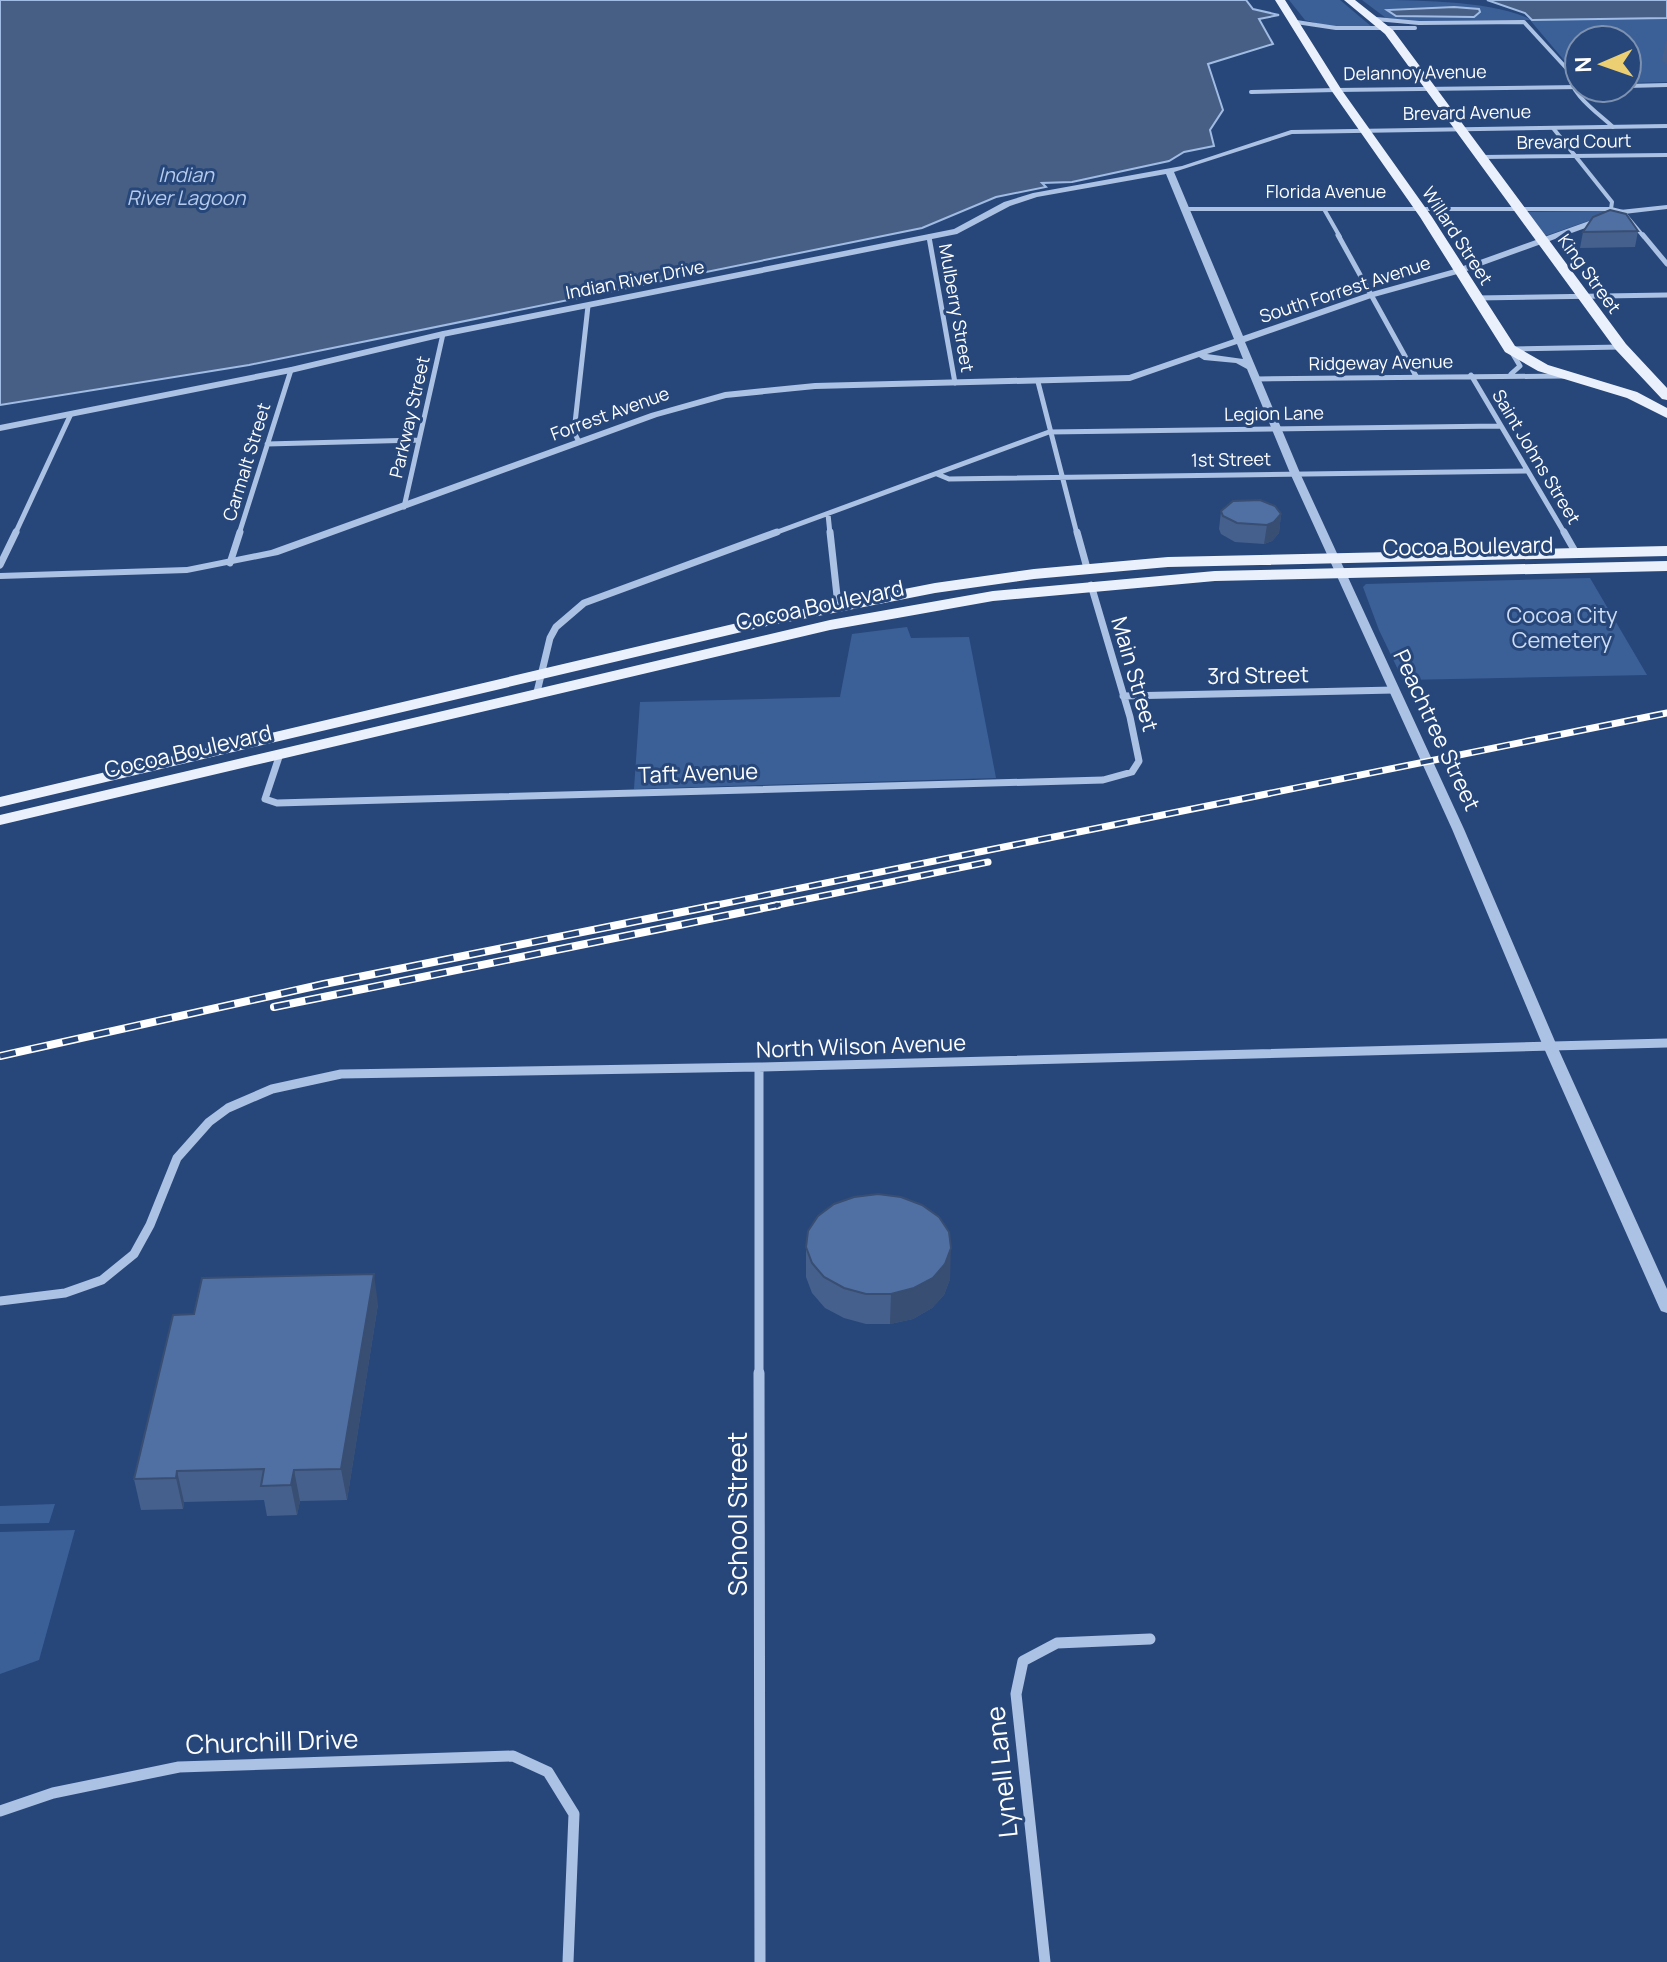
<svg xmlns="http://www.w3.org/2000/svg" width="1667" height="1962" font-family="Manrope,sans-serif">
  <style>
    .green { fill: #3b6098 }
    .water { fill: #475f84; stroke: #a0bce4; stroke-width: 2 }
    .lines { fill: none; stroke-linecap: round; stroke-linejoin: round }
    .minor-far4 { stroke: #acc2e4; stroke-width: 4 }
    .minor-far3 { stroke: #acc2e4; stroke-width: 5 }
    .minor-far2 { stroke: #acc2e4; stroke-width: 7 }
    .minor-far1 { stroke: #acc2e4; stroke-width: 9 }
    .minor { stroke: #acc2e4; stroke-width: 11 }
    .tertiary { fill: #acc2e4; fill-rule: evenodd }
    .primary { fill: #ebf1fc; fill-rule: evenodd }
    .rail-far1-casing { stroke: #fff; stroke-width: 7 }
    .rail-casing { stroke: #fff; stroke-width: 8 }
    .rail-far1 { stroke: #27477b; stroke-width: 4; stroke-dasharray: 13; stroke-linecap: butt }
    .rail { stroke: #27477b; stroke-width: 5; stroke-dasharray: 16; stroke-linecap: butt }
    .wall { fill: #45608c }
    .shaded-wall { fill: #384e72 }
    .building { fill: #5070a3; stroke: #384e72; stroke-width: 2 }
    .labels { text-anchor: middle; stroke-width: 6; stroke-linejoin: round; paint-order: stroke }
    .far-street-label { font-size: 18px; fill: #fff; stroke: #27477b }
    .far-water-label { font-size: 20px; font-style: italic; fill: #b7ccec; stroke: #27477b }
    .street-label { font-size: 22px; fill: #fff; stroke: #27477b }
    .park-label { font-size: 22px; fill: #ceddf3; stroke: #27477b }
    .near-street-label { font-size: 26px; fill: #fff; stroke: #27477b }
  </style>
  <rect width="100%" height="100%" fill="#27477b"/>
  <path class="green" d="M1289,0H1340L1372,27L1326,26L1305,20Z
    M1362,0C1412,0 1493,0 1532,20L1667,17V82L1627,83V40H1579V78L1530,20L1408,21L1386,18Z
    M1610,211L1614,212L1545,236L1527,212Z
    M1590,578L1647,675L1403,680L1379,630L1363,587L1366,584Z
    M907,627L911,638L969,637L996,778L634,789L640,702L840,697L852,634Z
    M55,1504L49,1523L0,1524V1506Z
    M75,1530L39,1660L0,1674V1532Z"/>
  <path class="water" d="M0,0H1246L1253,9L1279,15L1259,19L1273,44L1208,64L1223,110L1210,130L1214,146L1184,152L1169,161L1072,182L1042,183L1046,187L996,197L922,228L249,365L0,405Z
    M1487,0H1667V18L1532,20L1525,13Z
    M1454,7L1479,9L1480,12L1474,17L1396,16L1387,10Z"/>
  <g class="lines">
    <path class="minor-far4" d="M1376,19L1419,23L1524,22L1569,71C1568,93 1598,113 1613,127
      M1296,22L1336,28H1415
      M1251,92L1336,90
      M1553,128L1612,202L1611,209
      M1481,157L1667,155
      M1186,209H1611L1623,212L1644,237
      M1324,209L1340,237"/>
    <path class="minor-far3" d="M1338,235L1416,376
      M1643,235L1667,264
      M929,237L955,383
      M1476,298L1667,295
      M1511,349L1621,347
      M1511,351L1520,366L1511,374
      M1471,375L1565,534
      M1257,379L1564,376
      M1038,382L1077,534
      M579,442L574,432L588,306
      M267,444L418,440
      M937,474L949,479L1527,471
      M404,507L443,334
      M828,514L830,534
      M15,534L70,416
      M239,534L291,370
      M772,534L1049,432L1500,426"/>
    <path class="minor-far2" d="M830,532L838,605
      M1077,532L1087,568
      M1564,532L1576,553
      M230,563L240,532
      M0,565L16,532
      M537,692L550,638L556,627L584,603L777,532
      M1123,696L1394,690
      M280,754L265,799L277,803L1103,780L1132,772L1139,761L1130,717L1091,585"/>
    <path class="minor-far1" d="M759,1067V1375
      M0,1301L65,1293L102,1280L134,1254L150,1225L177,1158L209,1122L228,1108L272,1089L341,1074L759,1067L1667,1043"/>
    <path class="minor" d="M759,1373L760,1962
      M0,1811L53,1793L179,1767L513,1756L548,1772L574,1814L568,1962
      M1045,1962L1016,1694L1023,1661L1057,1643L1150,1639"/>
    <path class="tertiary" d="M1667,83V87L1627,88H1626L1627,84Z
      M1579,85V88L1582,89L1336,92L1332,90L1336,88Z
      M1667,124V128L1292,134L1174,172L1243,336L1368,293L1455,269L1620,210L1667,205V209L1624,214L1461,273L1374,297L1245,342L1300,473L1464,829L1557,1046L1667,1289V1313L1661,1311L1659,1307L1543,1046L1452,829L1290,473L1247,369L1236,363L1204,360L1199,357L1130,381L815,389L726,398L657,417L278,555L187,573L0,579V573L187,567L271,550L651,413L725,392L815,383L1129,375L1234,339L1166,174L1037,197L1010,206L957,234L443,337L291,373L0,431V425L291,367L443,331L954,229L1004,202L1033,193L1182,166L1291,130ZM1237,344L1243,359L1207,354Z"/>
    <path class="primary" d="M1275,0H1285L1341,89L1432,217L1515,346L1548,365L1637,392L1667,408V418L1627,398L1538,371L1505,352L1420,217L1331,90Z
      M1344,0H1355L1393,30L1626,344L1667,388V400L1662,399L1616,350L1385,34Z
      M1667,546V556L1168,567L1034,579L935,593L767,626L0,807V797L767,616L935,583L1034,569L1168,557Z
      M1667,561V571L1215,581L993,601L830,630L0,825V815L830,620L993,591L1215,571Z"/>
    <g class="rail-far1-casing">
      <path id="rail-far1" d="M707,907L1667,713
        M768,907L988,862"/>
    </g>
    <g class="rail-casing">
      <path id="rail" d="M274,1007L778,905
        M0,1056L324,984L717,905"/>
    </g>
    <use href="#rail-far1" class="rail-far1"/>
    <use href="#rail" class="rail"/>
  </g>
  <path class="wall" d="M1666,41H1667V65L1662,60Z
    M1638,231L1635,247L1580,248L1583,232Z
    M1221,511L1281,514L1279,533L1272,541L1264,544L1235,542L1221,534L1219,529Z
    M806,1247L950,1279L944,1295L932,1308L913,1319L890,1324H866L844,1318L825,1308L812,1293L806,1277Z
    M378,1304L347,1500L300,1501L297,1515L267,1516L264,1500L184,1502L183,1509L141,1510L134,1479Z"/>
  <path class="shaded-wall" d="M1281,514L1279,533L1272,541L1264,544L1267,525Z
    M951,1248L950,1279L944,1295L932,1308L913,1319L890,1324L891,1294Z
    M374,1274L378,1304L347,1500L341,1469Z
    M294,1470L300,1501L297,1515L291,1485Z
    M177,1471L184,1502L183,1509L176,1478Z"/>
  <path class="building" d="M1610,210L1626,214L1638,231L1583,232L1593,217Z
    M1260,500L1275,506L1281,514L1274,522L1267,525L1237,523L1223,516L1221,511L1233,501Z
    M878,1194L901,1197L922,1205L939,1217L949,1232L951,1248L945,1264L933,1278L914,1288L891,1294H866L844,1288L824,1277L812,1263L806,1247L808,1231L818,1216L834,1204L854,1197Z
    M374,1274L341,1469L294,1470L291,1485L261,1486L264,1469L177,1471L176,1478L134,1479L173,1315L194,1314L202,1278Z"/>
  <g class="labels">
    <g class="far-street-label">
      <text transform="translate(1415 73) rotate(-1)" y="6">Delannoy Avenue</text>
      <text transform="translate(1467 113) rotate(-1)" y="6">Brevard Avenue</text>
      <text transform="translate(1574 142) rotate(-1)" y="6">Brevard Court</text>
      <text x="1326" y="198">Florida Avenue</text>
      <text transform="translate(1457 236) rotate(57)" y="6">Willard Street</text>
      <text transform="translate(1589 274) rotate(54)" y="6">King Street</text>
      <text transform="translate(635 280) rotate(-11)" y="6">Indian River Drive</text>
      <text transform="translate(1345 290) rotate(-18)" y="6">South Forrest Avenue</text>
      <text transform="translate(956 308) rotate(80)" y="6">Mulberry Street</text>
      <text transform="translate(1381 363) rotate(-1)" y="6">Ridgeway Avenue</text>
      <text transform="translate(610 414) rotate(-20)" y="6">Forrest Avenue</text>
      <text transform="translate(1274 414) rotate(-1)" y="6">Legion Lane</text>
      <text transform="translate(410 417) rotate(-77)" y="6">Parkway Street</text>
      <text transform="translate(1536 457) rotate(59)" y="6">Saint Johns Street</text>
      <text transform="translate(1231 460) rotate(-1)" y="6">1st Street</text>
      <text transform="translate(247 462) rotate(-73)" y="6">Carmalt Street</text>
    </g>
    <g class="far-water-label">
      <text x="186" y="182">Indian<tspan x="186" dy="23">River Lagoon</tspan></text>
    </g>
    <g class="street-label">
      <text transform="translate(1468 546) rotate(-1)" y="8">Cocoa Boulevard</text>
      <text transform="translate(820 605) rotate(-12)" y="8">Cocoa Boulevard</text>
      <text transform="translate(1135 674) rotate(74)" y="8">Main Street</text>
      <text transform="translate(1258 675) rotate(-1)" y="8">3rd Street</text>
      <text transform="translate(1437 730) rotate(65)" y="8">Peachtree Street</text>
      <text transform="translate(188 751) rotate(-13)" y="8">Cocoa Boulevard</text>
      <text transform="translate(698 773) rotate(-2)" y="8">Taft Avenue</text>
      <text transform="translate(861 1046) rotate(-2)" y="8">North Wilson Avenue</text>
    </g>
    <g class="park-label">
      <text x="1562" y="623">Cocoa City<tspan x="1562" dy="25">Cemetery</tspan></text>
    </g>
    <g class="near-street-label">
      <text transform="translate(738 1514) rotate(-90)" y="9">School Street</text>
      <text transform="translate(272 1742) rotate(-2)" y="9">Churchill Drive</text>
      <text transform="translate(1002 1772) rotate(-96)" y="9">Lynell Lane</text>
    </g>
  </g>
  <g transform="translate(1603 64) rotate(268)"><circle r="38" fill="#27477b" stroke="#7d91b0" stroke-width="2"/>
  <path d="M0-6L14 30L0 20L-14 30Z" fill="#ebcf72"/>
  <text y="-12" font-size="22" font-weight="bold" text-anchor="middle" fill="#ffffff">N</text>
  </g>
</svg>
